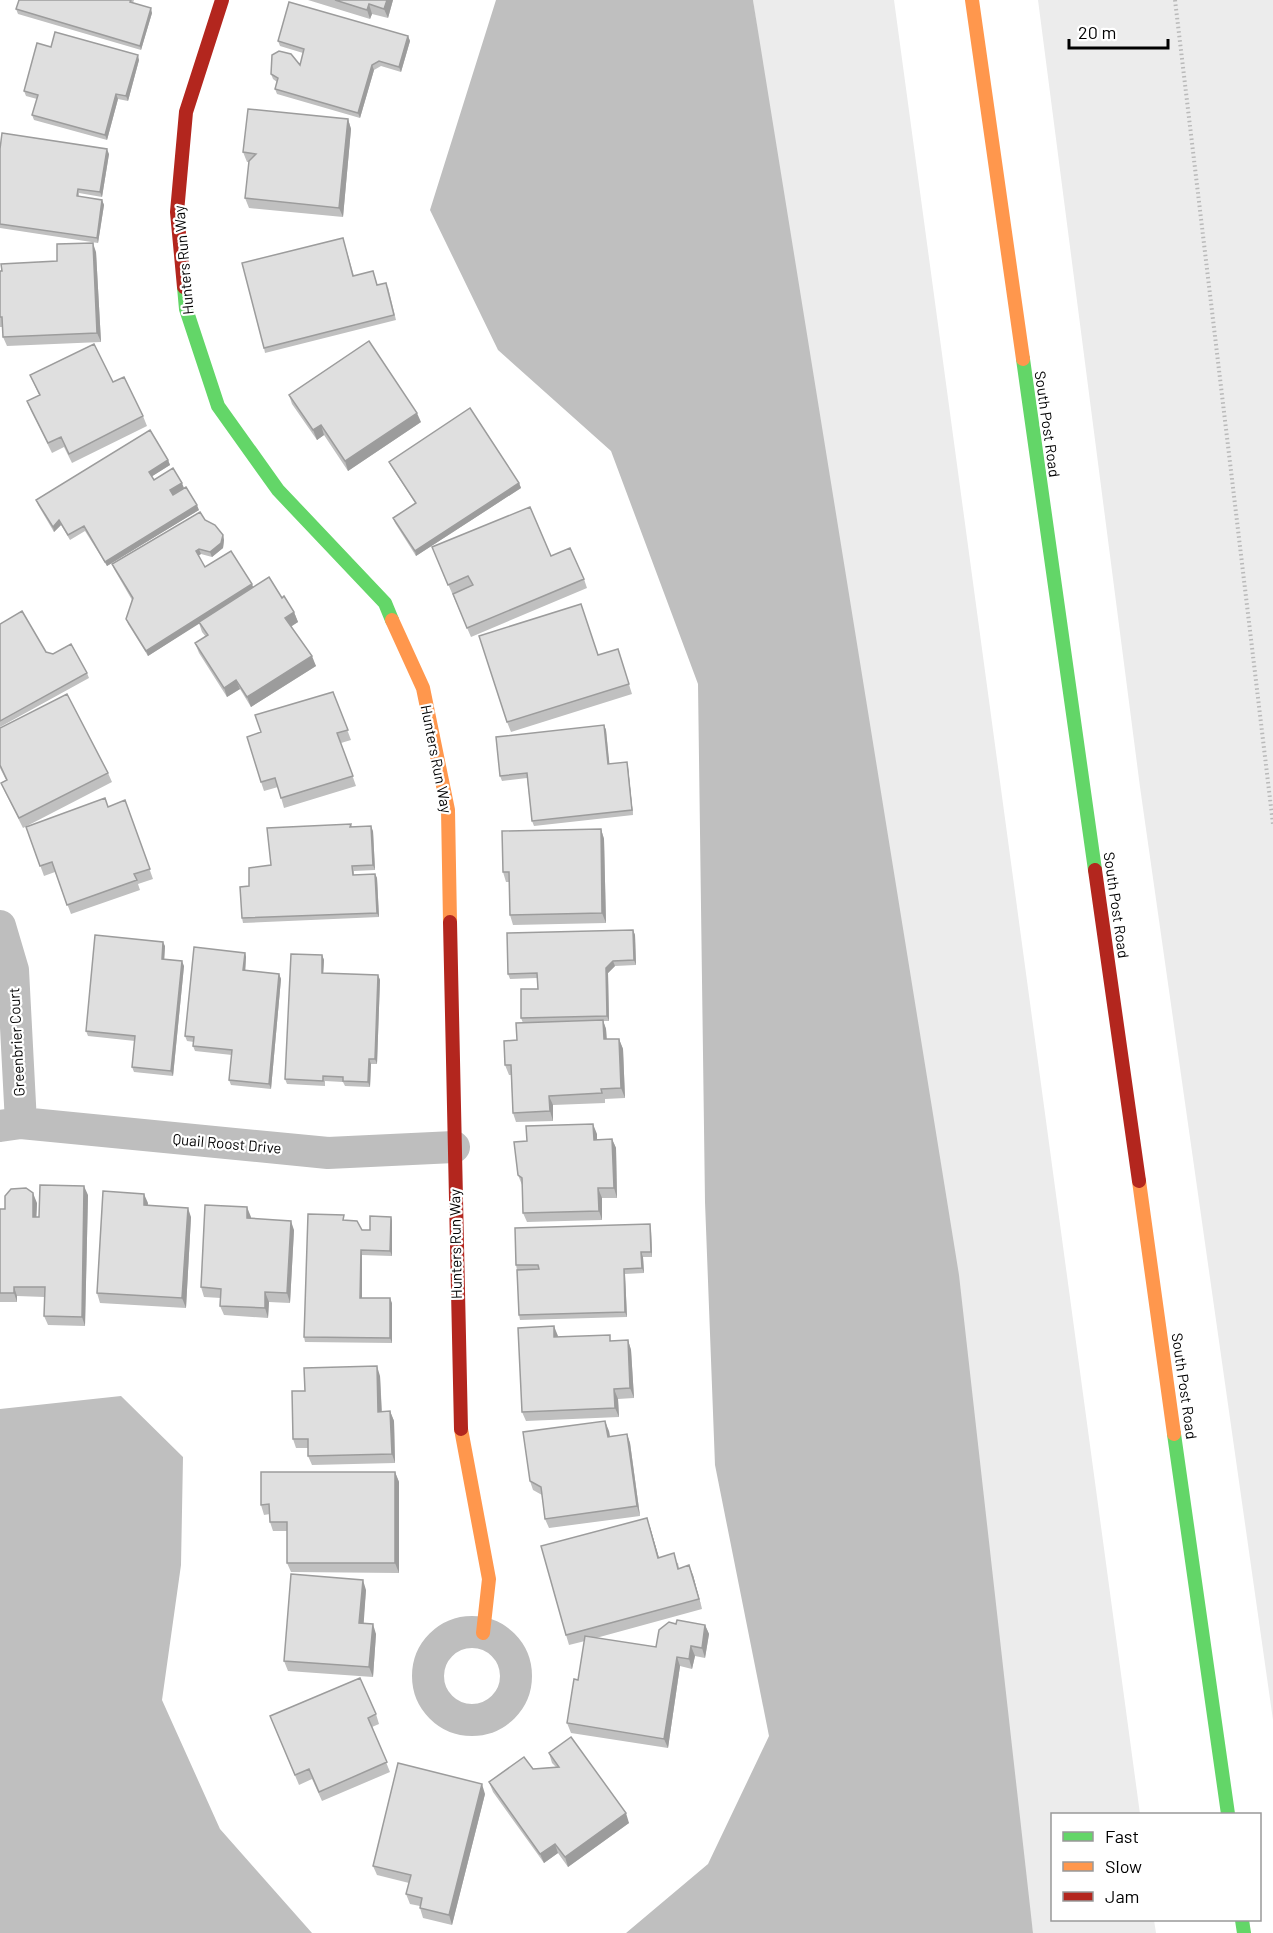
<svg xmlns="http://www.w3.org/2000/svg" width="1273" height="1933" font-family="Barlow,sans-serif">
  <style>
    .green { fill: #ececec }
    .water { fill: #bfbfbf }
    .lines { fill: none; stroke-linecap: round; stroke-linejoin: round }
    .path { stroke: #b9b9b9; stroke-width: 4; stroke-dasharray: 1.5 3; stroke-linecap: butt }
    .street { stroke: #bebebe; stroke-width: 32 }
    .fast { stroke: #63d668; stroke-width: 14 }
    .slow { stroke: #ff974d; stroke-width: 14 }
    .jam { stroke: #b3261e; stroke-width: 14 }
    .wall { fill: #c0c0c0 }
    .shaded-wall { fill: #9c9c9c }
    .building { fill: #dfdfdf; stroke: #9c9c9c; stroke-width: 1.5 }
    .labels { text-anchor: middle; stroke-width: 4.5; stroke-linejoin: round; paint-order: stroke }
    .street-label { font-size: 15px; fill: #000; stroke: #fff }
  </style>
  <rect width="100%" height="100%" fill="#fff"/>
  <path class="green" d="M753,0H894L1140,1814H1052V1920H1154L1156,1933H1033Z
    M1038,0H1273V1720L1140,787Z"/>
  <path class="water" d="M496,0H753L959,1275L1033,1933H626L708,1864L769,1736L715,1465L705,1202L698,684L611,451L498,350L430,210Z
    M121,1396L183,1457L181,1565L162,1700L220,1829L312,1933H0V1409Z"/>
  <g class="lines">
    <path class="path" d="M1175,0L1273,824"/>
    <path class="street" d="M0,926L13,970L21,1123
      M0,1126L21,1123L328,1153L454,1147
      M428 1676a44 44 0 1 1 88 0a44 44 0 1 1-88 0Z"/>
    <path class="fast" d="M184,287L186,309L218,406L278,490L385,603L392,620
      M1023,359L1095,870
      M1174,1434L1228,1814
      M1242,1920L1244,1933"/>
    <path class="slow" d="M972,0L1023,359
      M392,620L423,688L448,810L450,922
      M1139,1181L1174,1434
      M461,1429L489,1579L483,1633"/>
    <path class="jam" d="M184,287L177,212L186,112L222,0
      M1095,870L1139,1181
      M450,922L461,1429"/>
  </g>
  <path class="wall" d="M19,0H134L133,3L152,13L141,50L18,14L16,9Z
    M308,0H393L388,18L372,14L370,19Z
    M408,36L410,41L401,72L381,66L374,70L360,118L277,94L275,89L277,82L273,79L271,74L300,65L303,53L280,46L278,41Z
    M51,47L139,60L128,101L118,99L107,140L34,120L32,115L37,99L26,96L24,91Z
    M348,119L351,129L343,217L249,208L245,198L249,162H247L243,152Z
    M0,149L109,154L102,197L79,193V197L102,200L104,205L98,243L0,228Z
    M343,238L354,276L377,285L388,287L396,320L265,353L264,348Z
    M96,252L101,342L7,346L3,337V327H0V271L57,261Z
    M30,375L113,382L143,416L147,426L72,463L64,447L52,453L31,411L27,401L39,395Z
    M289,395L421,422L348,471L324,435L317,440L292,404Z
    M168,460L170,465L152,476L154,480L184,488L173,495L199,510L107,566L85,531L70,540L61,525L54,532L38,505L36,500Z
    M389,462L519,483L521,488L416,556L395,523L393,518L415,503L391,466Z
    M205,520L223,535L224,540L223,548L212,557L201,554L198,555L205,567L253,587L282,598L294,612L298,622L291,626L316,666L251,707L240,689L227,697L199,653L195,643L206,637L202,632L199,623L148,656L128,624L126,619L132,600L114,569L112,564Z
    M432,547L551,556L584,579L587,588L471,637Z
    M0,624L46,652L87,673L89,678L0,727Z
    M618,649L632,694L511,732L507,722L598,655Z
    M333,692L351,740L341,743L356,786L284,808L278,787L264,791L261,782Z
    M604,725L606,730L609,764L628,767L633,815L534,826L532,821L527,778L502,781L500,776Z
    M0,728L108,773L112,782L23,828L5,792L1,783L6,780L0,768Z
    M125,800L153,879L138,884L140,890L71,914L55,872L44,876L26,827L108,807Z
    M351,824L352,827L373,831L375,870L354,871V875L375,874L377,878L379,917L243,923L242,918L249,886L271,865Z
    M601,829L604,839L606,923L513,925L510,915L509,882H506L503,872Z
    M633,930L635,935L636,965L615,966L608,973L609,1021H603L606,1029L607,1039H619L623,1049L625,1098L605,1099V1103L553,1105V1121L516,1122L513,1113L511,1075H509L505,1065L517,1040L523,1023L521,1018L538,989L537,978L510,979L508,974Z
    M165,946L164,959L184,966L173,1076L134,1072L132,1067L135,1041L88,1036L86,1031Z
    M245,953L246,957L245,970L279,974L281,979L271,1089L231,1085L229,1080L232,1055L195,1051L193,1046L194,1042L187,1041L185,1036Z
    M322,955L324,960L323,973L378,975L380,980L377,1064H371L370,1087L345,1086L343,1082L325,1081V1086L287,1084L285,1079Z
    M597,1134V1139H612L616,1148L617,1198H602V1220L527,1222L523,1213L522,1185L518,1175L527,1141Z
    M144,1194L147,1205L191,1217L186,1308L100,1303L97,1293Z
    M88,1195L85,1326L48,1325L44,1316L45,1297L17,1296V1302H0V1209H5L37,1203L36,1217H39Z
    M251,1217V1218L294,1230L290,1303L269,1302L268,1318L224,1315L220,1306L221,1298L204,1297L201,1287Z
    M391,1217L392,1221V1256L362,1255V1298L392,1303V1343L305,1342L304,1337L346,1220L362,1230H370Z
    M651,1229L652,1257H643L644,1273L625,1274L627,1317L520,1320L519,1315L517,1270L516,1265Z
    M558,1336V1337L612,1341L628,1340L631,1350L634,1398L618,1399L619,1417L526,1421L522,1412Z
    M380,1376L382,1412L390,1411L394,1421L395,1463L312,1465L308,1456V1448H296L293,1439L305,1391Z
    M609,1431L610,1436L627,1434L630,1443L640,1516L549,1528L545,1519L542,1495L533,1490L530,1481Z
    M395,1472L399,1482V1573L291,1572L287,1563V1531H273L270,1522V1514L264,1515L261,1505Z
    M650,1527L659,1558L678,1563L679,1568L693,1575L702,1609L596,1638L656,1647L676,1624L705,1625L709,1634L705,1658L695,1656L692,1669L680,1666L668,1748L571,1733L567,1723L578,1680L585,1641L569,1645L566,1635Z
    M366,1590L363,1624L376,1634L373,1677L288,1671L284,1661Z
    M376,1714L379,1724L372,1727L390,1772L322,1801L312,1779L299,1785L270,1716Z
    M549,1753L629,1823L568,1867L558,1853L544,1863L493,1792L489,1782L533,1769L556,1767L552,1763Z
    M485,1794L452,1925L423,1918L420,1908V1906L410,1904L406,1894L409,1883L377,1875L373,1866Z"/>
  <path class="shaded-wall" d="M387,0H393L388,18L384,9Z
    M369,4L372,14L370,19L367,10Z
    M151,8L152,13L141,50L140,46Z
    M408,36L410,41L401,72L399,67Z
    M138,55L139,60L128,101L126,96Z
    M372,65L374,70L360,118L358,113Z
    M116,94L118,99L107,140L105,135Z
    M348,119L351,129L343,217L339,208Z
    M107,149L109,154L102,197L100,192Z
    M102,200L104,205L98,243L97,238Z
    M93,243L96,252L101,342L97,333Z
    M417,413L421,422L348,471L345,461Z
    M321,425L324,435L317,440L313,430Z
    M168,460L170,465L151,477L149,472Z
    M182,483L184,488L172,495L170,490Z
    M519,483L521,488L416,556L415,551Z
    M197,505L199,510L107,566L105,562Z
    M59,520L61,525L54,532L53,527Z
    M223,535L224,540L223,548L212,557L210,552Z
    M199,549L201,554L198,556L196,551Z
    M252,584L254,589L148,656L146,651Z
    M294,612L298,622L289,628L285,618Z
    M312,656L316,666L251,707L247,697Z
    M236,680L240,689L227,697L224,688Z
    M604,725L606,730L610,769L608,764Z
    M627,762L628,767L633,815L632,810Z
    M371,826L373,831L375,870L373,865Z
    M601,829L604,839L606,923L602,913Z
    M375,874L377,878L379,917L377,913Z
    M633,930L635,935L636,965L634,960Z
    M163,942L165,946L164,964L162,959Z
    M245,953L246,957L245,975L243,970Z
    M322,955L324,960L323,978L322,973Z
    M182,961L184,966L173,1076L171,1071Z
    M613,961L615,966L608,973L609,1021L607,1016L606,968Z
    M279,974L281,979L271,1089L269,1084Z
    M378,975L380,980L377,1064L375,1059Z
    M603,1020L606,1029L607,1049L604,1039Z
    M619,1039L623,1049L625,1098L621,1088Z
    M369,1059L371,1064L370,1087L368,1082Z
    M549,1096L553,1105V1121L550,1111Z
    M593,1124L597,1134V1149L594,1140Z
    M612,1139L616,1148L617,1198L614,1188Z
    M84,1186L88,1195L85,1326L82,1317Z
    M598,1188L602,1198V1220L599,1211Z
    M33,1193L37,1203L36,1227L33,1217Z
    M144,1194L148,1203L147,1215L144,1205Z
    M247,1207L251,1217L250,1228L247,1218Z
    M188,1208L191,1217L186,1308L182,1298Z
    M391,1217L392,1221V1256L390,1251Z
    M291,1221L294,1230L290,1303L287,1293Z
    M650,1224L651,1229L652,1257L651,1252Z
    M361,1250L362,1255V1302L360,1298Z
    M641,1252L643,1257L644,1273L642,1268Z
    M624,1269L625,1274L627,1317L625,1312Z
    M14,1287L17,1296V1302L14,1293Z
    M265,1292L269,1302L268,1318L265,1308Z
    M390,1298L392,1303V1343L390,1338Z
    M554,1326L558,1336V1347L554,1337Z
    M628,1340L631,1350L634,1398L630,1388Z
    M377,1366L380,1376L382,1421L378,1412Z
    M614,1389L618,1399L619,1417L615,1408Z
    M390,1411L394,1421L395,1463L392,1454Z
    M605,1421L609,1431L611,1446L608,1437Z
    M627,1434L630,1443L640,1516L637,1506Z
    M395,1472L399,1482V1573L395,1563Z
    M647,1518L650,1527L662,1568L658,1558Z
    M689,1565L693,1575L702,1609L699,1599Z
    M363,1580L366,1590L363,1633L359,1623Z
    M373,1624L376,1634L373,1677L369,1667Z
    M705,1625L709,1634L705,1658L702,1648Z
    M691,1646L695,1656L692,1669L689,1659Z
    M677,1657L680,1666L668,1748L664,1739Z
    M482,1784L485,1794L452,1925L449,1915Z
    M626,1813L629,1823L568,1867L565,1857Z
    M555,1844L558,1853L544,1863L540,1854Z"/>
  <path class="building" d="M19,0H131L130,2L151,8L140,46L16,9Z
    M335,0H387L384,9L369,4L367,10Z
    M289,2L408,36L399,67L379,61L372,65L358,113L275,89L278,78L271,74L272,55L279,51L291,54L300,65L304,49L278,41Z
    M55,32L138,55L126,96L116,94L105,135L32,115L38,95L24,91L37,43L51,47Z
    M248,109L348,119L339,208L245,198L249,161L256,154L243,152Z
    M2,133L107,149L100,192L78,189L77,196L102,200L97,238L0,224V149Z
    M343,238L353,276L373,271L377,285L386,283L394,315L264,348L242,263Z
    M93,243L97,333L3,337L2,317H0V271H2L1,264L57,261V244Z
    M369,341L417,413L345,461L321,425L313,430L289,395Z
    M94,344L113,382L124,377L143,416L69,454L61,437L48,443L27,401L40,395L30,375Z
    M470,408L519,483L415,551L393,518L416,503L389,462Z
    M150,430L168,460L149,472L154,480L173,468L182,483L170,490L173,495L186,487L197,505L105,562L84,526L68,535L59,520L53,527L36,500Z
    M530,507L551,556L570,548L584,579L467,628L453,594L473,585L468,576L448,585L432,547Z
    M200,512L205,520L215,525L223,535L221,543L210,552L199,549L196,551L205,567L231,551L252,584L146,651L126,619L133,598L112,564Z
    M269,577L282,598L284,596L294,612L285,618L312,656L247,697L236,680L224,688L195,643L208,635L199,622Z
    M581,604L598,655L618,649L629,684L507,722L479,636Z
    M22,611L46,652L53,654L71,644L87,673L0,721V624Z
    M333,692L348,730L337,733L353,776L281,798L275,778L261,782L247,737L261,732L255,715Z
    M67,694L108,773L19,818L1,783L7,780L0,765V728Z
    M604,725L608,764L627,762L632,810L532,821L527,773L500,776L496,737Z
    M105,798L108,807L125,800L150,869L134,874L137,880L67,905L52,862L40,866L26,827Z
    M351,824L350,827L371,826L373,865L352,866L353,875L375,874L377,913L242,918L240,887L249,886V868L271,865L267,828Z
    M601,829L602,913L510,915L509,872H503L502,831Z
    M633,930L634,960L613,961L606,968L607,1016L521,1018V989H538L537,973L508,974L507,933Z
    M95,935L163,942L162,959L182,961L171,1071L132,1067L135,1036L86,1031Z
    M194,947L245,953L243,970L279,974L269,1084L229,1080L232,1050L193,1046L194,1037L185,1036Z
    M291,954L322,955V973L378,975L375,1059H369L368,1082L343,1081V1077L323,1076V1081L285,1079Z
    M603,1020L604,1039H619L621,1088L601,1089L602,1093L549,1096L550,1111L513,1113L511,1065H505L504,1041L517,1040L516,1023Z
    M593,1124L594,1140L612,1139L614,1188H598L599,1211L523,1213L522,1178L518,1175L514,1142L527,1141L526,1126Z
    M40,1185L84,1186L82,1317L44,1316L45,1287H14V1293H0V1209H5V1196L11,1189L26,1188L33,1193V1217H39Z
    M103,1191L144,1194V1205L188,1208L182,1298L97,1293Z
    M205,1205L247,1207V1218L291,1221L287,1293L265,1292V1308L220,1306L221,1289L201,1287Z
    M308,1214L344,1215L343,1220L357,1221L362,1230H370V1216L391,1217L390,1251L361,1250L360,1298H390V1338L304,1337Z
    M650,1224L651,1252H641L642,1268L624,1269L625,1312L519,1315L517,1270L539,1269L538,1265H516L515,1228Z
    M554,1326V1337L610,1335V1341L628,1340L630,1388L614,1389L615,1408L522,1412L518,1328Z
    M377,1366L378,1412L390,1411L392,1454L308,1456V1439H293L292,1391H305L304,1368Z
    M605,1421L608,1437L627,1434L637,1506L545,1519L541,1487L530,1481L523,1432Z
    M261,1472H395V1563H287V1522H270L269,1504L261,1505Z
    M647,1518L658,1558L674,1553L678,1569L689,1565L699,1599L566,1635L541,1546Z
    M291,1574L363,1580L359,1623L373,1624L369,1667L284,1661Z
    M677,1620L705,1625L702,1648L691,1646L689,1659L677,1657L664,1739L567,1723L574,1679L578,1680L585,1636L656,1647L659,1630L669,1622L676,1624Z
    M360,1678L376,1714L368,1718L387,1762L319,1792L309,1769L295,1775L270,1716Z
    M571,1737L626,1813L565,1857L555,1844L540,1854L489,1782L524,1757L533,1769L559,1767L549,1753Z
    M398,1763L482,1784L449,1915L420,1908L422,1898L406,1894L411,1875L373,1866Z"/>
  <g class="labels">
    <g class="street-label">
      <text transform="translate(184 260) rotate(-95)" y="5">Hunters Run Way</text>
      <text transform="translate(1047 424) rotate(82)" y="5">South Post Road</text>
      <text transform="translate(436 759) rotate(79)" y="5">Hunters Run Way</text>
      <text transform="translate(1116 905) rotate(82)" y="5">South Post Road</text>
      <text transform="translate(17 1042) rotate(-93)" y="5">Greenbrier Court</text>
      <text transform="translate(227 1144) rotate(5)" y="5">Quail Roost Drive</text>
      <text transform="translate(456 1244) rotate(-91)" y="5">Hunters Run Way</text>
      <text transform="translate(1184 1386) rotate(82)" y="5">South Post Road</text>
    </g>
  </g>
  <rect x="1051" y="1813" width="210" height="108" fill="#ffffff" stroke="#999999" stroke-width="1.5"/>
  <rect x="1063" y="1832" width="30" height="9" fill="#63d668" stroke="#999999" stroke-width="1.5"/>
  <text x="1105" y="1843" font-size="18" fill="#000000">Fast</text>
  <rect x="1063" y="1862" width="30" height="9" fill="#ff974d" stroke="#999999" stroke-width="1.5"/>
  <text x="1105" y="1873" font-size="18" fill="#000000">Slow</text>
  <rect x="1063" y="1892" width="30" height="9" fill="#b3261e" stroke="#999999" stroke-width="1.5"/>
  <text x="1105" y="1903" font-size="18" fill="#000000">Jam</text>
  <path d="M1069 39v9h99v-9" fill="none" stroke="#000000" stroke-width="3"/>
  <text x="1078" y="39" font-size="18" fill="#000000" stroke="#ffffff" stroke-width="4.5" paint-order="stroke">20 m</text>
</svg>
